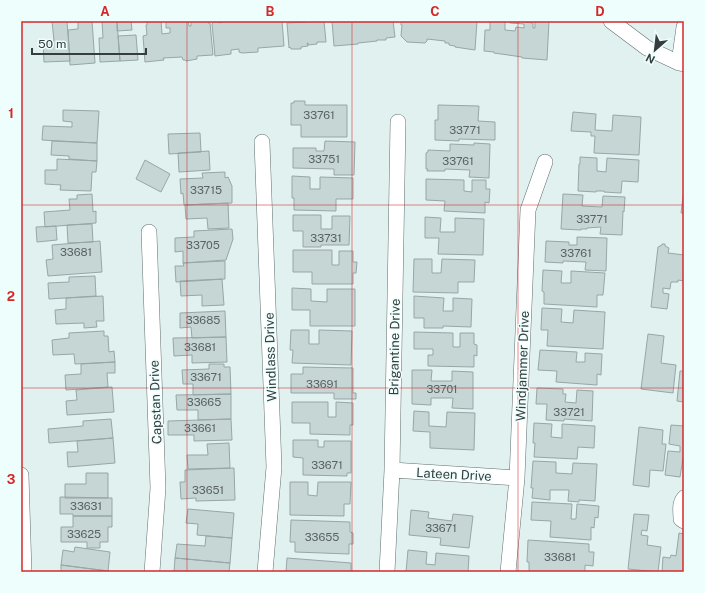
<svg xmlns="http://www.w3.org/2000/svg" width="705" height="593" font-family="'Public Sans',sans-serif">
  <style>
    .building { fill: #c6d6d5; stroke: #97a6a6 }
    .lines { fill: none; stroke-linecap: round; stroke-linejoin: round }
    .street-casing { stroke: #616f6f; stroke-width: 16 }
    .street { stroke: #fff; stroke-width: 15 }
    .grid { fill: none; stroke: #d62828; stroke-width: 1; stroke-opacity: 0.55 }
    .labels { text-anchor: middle; stroke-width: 3; stroke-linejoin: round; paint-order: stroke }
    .number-label { font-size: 11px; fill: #5a6363 }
    .street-label { font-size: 13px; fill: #363d3d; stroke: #edfefd }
    .neatline { fill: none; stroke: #d62828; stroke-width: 1.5 }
    .grid-label { font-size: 13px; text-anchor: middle; font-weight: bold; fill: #d62828 }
  </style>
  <rect width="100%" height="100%" fill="#e0f1f0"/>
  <path class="building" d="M52,21H67L70,61L44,62L43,42L54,41Z
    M78,21H92L95,63L70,65L68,30L78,29Z
    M102,21H117L120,61L100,62L99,38H103Z
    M117,21H131L132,30L117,31Z
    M147,21H161L162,34L170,33V28H166V21H188L189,26H191V21H208V23H210L213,55L197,56V59L186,61L185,60H183L182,57L163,58L164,60L145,62L143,36L147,35L146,25H147Z
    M218,21L219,23L223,22V21H282L284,46L258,48V52L242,53L239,52V49L231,50V54L215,56L212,24L214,22Z
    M306,21H324L326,42H317V44L308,45V43H307L308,46L301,47V49H291L290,47L289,48L287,23L306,22Z
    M332,21H393L395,37L386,38V40H377V41L358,43V44L334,46Z
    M401,21H477L475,50L455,47V46L449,45V43H445V41L427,39V41L425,43L407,42L401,36L402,25H401Z
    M490,21H505V30L515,31L516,27L524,28V24L510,23V21H524V22L533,23V28H535V21H549L547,60L522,58V57L494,53V52L484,51L485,30H490Z
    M136,35L138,60L120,61L118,36Z
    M294,101H305V105H347V137H301V125H291V103H294Z
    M438,105L479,106L478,121L495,122V140L459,139V141L435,140V120H438Z
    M63,110L99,111L97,143L42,140L43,126L72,127V122L63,121Z
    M573,112L596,114L595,130L612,131L613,115L641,117L639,155L594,153L595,136H591V132L571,131Z
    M200,133L201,152L169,154L168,134Z
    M52,141L97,143V161L69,159V156L51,155Z
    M325,141L355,142L354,175H334V169L293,168V148H316V151H324Z
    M474,143L490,144L489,178L469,177L470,170L445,169V171H427L428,169H426V153L428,152V150L450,151V144L474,145Z
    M209,151L210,170L179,172L178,153Z
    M580,157L597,158V171L606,172L607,158L639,160L638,182L622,181L621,193L604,192V191H596V192L578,191L579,164H580Z
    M57,159L97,161L96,172H92L91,191L60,190L61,185L45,184V170H57Z
    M145,160L170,174L161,192L136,179Z
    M225,172V178L228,177L232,186V203L184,205L183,193L181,194L180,179L203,178L202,173Z
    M292,176L310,177V189H320V177L353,178V199H336V211L294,210V198H292Z
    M426,179L464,180V191L472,192V180H486V189H490L489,203L485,202V213L444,211L445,201L426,200Z
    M684,189V213H681Z
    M92,194L93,212L96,211V223L45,227L44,212L70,210L69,199H77V195Z
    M563,194L583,195L582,206L602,207L603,196L625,197L624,212L623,211L622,235L600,234L601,227L587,228V229H581V230L561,229Z
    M228,203L229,228L208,229L207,218L186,219L185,205Z
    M293,215H321V229H332V216H350L349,245H321V247H303V231H293Z
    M425,217L441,218L440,232H455V218L484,219L483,255L438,254L439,238H425Z
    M92,224L93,242L68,243L67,225Z
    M56,226L57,240L37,242L36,227Z
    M232,229L233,239L226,260L183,263V251L175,252V238L194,237V231Z
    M577,237L607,238L606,271L585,270L586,262L563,261V263L545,262L546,241L569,242V245H577Z
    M100,241L102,272L48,276L46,260L53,259L52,245Z
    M662,244H665V246L669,248L668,253L684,255V281L678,280V282H671L670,289L663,288V293L669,294L667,309L651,307L658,247L662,245Z
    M293,250H332V265H339V251H353V262H357L356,273H353V284H312V272H293Z
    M414,259H432V273H441L442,259L475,260L474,282H458V293L413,292Z
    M225,261V279L176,282L175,266H184L183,263Z
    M543,270L562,271L561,283H571V271L605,273L603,295H597V307L544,304V292L542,291Z
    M95,276L96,296L49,299L48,283L69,282V277Z
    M222,279L224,305L202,306V295L181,296L180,281Z
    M292,288L311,289V301L327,302V289H355V326H310V310H292Z
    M103,296L104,321H96L97,327L84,328V323L56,324L55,310L66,309V298Z
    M414,296L444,298L443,311H453V298L472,299L471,327L443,326V328H424V318H414Z
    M542,308L562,309L561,322L573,323L574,310L605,312L603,349L547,346L548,330H541Z
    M225,311L226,337L192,338L191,327L180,328V313Z
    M291,330H309V344H319V330L352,331L351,365L292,363L293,350H290Z
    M104,331V336H108L109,352L114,351L115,362L75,364L74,354L53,355L52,340L69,338V333Z
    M414,332L453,333V347H460V333H474V344L477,345V356L474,355V367L428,366V355H433V349H414Z
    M648,334L664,336L661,363L676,365L673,393L641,389Z
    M226,337L227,362L192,363V355L174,356L173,338Z
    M540,350L577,352L576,362H585V353L602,354L601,375L597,374V385L556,382L557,371L538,370Z
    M115,362V373H107L108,387L66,390L65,375L81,374V364Z
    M209,364H224V367H230L231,394L193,395V384H183L182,370L209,369Z
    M303,367L353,368V393H356V399H334V393H291V374H303Z
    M412,370H432L431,381H452V371L473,372V409L452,408L453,398H431V405L412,404Z
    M680,371H684V407H683L684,402L677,401Z
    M112,387L114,412L67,415L66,401L77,400L76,390Z
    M537,388L563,389V394H566L565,402L576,403L577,390L593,391L592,421L564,419V421L546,420L547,404H536Z
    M231,394V419L198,420V410H177L176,395Z
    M292,402H328V417H336V402L353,403V425H350V435L310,434V423H292Z
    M414,411L429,412V426L446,427L447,412L475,413L474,450L430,448V432L413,431Z
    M111,419L113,438L49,443L48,429L83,426V421Z
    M231,419L232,440L194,441V435H168V421Z
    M534,423L552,424L551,437L562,438V424L595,426L594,448L578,447L577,459L534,457L535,443H533Z
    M671,425L684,426V458H683L680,477L665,475L668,451L680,452V446L669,444Z
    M639,427L663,430L662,444H666L663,471L650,470L649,487L633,485Z
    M113,438L115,463L68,467L67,452H78L77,441Z
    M293,440H318V447H324V441H351V473H347V476L303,475V458L293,457Z
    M229,443L230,468L188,469L187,455H208L207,444Z
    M533,461L556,462V473L572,474L573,463L597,464L595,501L579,500V502L568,501L569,490H550V500L532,498L533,488H531Z
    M234,468L235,500L196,501V498L181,499L180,482H185V470Z
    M86,473H108V498H65V484H86Z
    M290,482H308V495L317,496L318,482H351L350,504H344V516L290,515Z
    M60,497L112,498V516H73V514H60Z
    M532,502L572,504L571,519H576L577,504L599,506L598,518L595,517L594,528L591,527V540L550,537L551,521L531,520Z
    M188,509L234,513L232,538L197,535L198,524L186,523Z
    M411,510L429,512L428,518L452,521L453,514L473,516L469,548L440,545L441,538L409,535Z
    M634,514L649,515L647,531L642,530L641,535L648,536L647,545L661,547L658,572L628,569Z
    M73,516H112V527H108V542H100V548H87V542H61V527H73Z
    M291,520L350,522V532L353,533V544H349V554L295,552V542H290Z
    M679,533L684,534V572H662L663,557L670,558L671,555L676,556Z
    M206,536L232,538L230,563L175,558L177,544L205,546Z
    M528,540L589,544V552H594L593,566L585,565V572H529V562H527Z
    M75,547L110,552L108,571L61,565L63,550L74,552Z
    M408,550L427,552L426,564L435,565L436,553L469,556L468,572H406Z
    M175,558L230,563L229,572H174Z
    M287,558L351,563V572H286Z
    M61,565L108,571L107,572H61Z"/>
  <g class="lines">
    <g class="street-casing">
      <path id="street" d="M611,21L647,48L679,63L684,64
        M679,63L684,27
        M262,142L274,467L265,572
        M149,232L158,488L152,572
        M392,470L517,478
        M21,475L24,572
        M684,498C679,504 681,512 681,519L684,521
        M387,572L392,470L398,122
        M508,572L517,478L528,210L545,162"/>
    </g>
    <use href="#street" class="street"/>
  </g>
  <path class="grid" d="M187,21V572M352,21V572M518,21V572M21,205H684M21,388H684"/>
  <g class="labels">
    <g class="number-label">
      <text x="319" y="119">33761</text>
      <text x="465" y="134">33771</text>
      <text x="324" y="163">33751</text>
      <text x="458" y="165">33761</text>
      <text x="206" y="194">33715</text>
      <text x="592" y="223">33771</text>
      <text x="326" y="242">33731</text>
      <text x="203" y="249">33705</text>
      <text x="76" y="256">33681</text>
      <text x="576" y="257">33761</text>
      <text x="203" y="324">33685</text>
      <text x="200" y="351">33681</text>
      <text x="206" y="381">33671</text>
      <text x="322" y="388">33691</text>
      <text x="442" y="393">33701</text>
      <text x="204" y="406">33665</text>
      <text x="569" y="416">33721</text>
      <text x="200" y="432">33661</text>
      <text x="327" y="469">33671</text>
      <text x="208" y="494">33651</text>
      <text x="86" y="510">33631</text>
      <text x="441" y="532">33671</text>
      <text x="84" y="538">33625</text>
      <text x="322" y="541">33655</text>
      <text x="560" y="561">33681</text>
    </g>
    <g class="street-label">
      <text transform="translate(394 347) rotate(-89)" y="5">Brigantine Drive</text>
      <text transform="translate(270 357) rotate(-92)" y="5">Windlass Drive</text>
      <text transform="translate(522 366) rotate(-88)" y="5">Windjammer Drive</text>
      <text transform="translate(155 402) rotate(-92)" y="5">Capstan Drive</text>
      <text transform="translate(454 474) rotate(3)" y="5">Lateen Drive</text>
    </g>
  </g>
  <rect width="705" height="593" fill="none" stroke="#edfefd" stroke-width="44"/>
  <g transform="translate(655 50) rotate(208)" stroke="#edfefd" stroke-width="3" paint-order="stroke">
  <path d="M0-3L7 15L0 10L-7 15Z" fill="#363d3d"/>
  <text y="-6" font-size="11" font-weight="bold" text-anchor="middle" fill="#363d3d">N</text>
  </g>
  <path d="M32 48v6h114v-6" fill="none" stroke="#363d3d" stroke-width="2"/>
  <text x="38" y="48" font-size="12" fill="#363d3d" stroke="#edfefd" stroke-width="3" paint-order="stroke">50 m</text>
  <rect x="22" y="22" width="661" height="549" class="neatline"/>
  <g class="grid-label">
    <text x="105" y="16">A</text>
    <text x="270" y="16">B</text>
    <text x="435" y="16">C</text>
    <text x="600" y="16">D</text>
    <text x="11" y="118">1</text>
    <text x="11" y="301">2</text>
    <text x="11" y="484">3</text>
  </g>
</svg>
